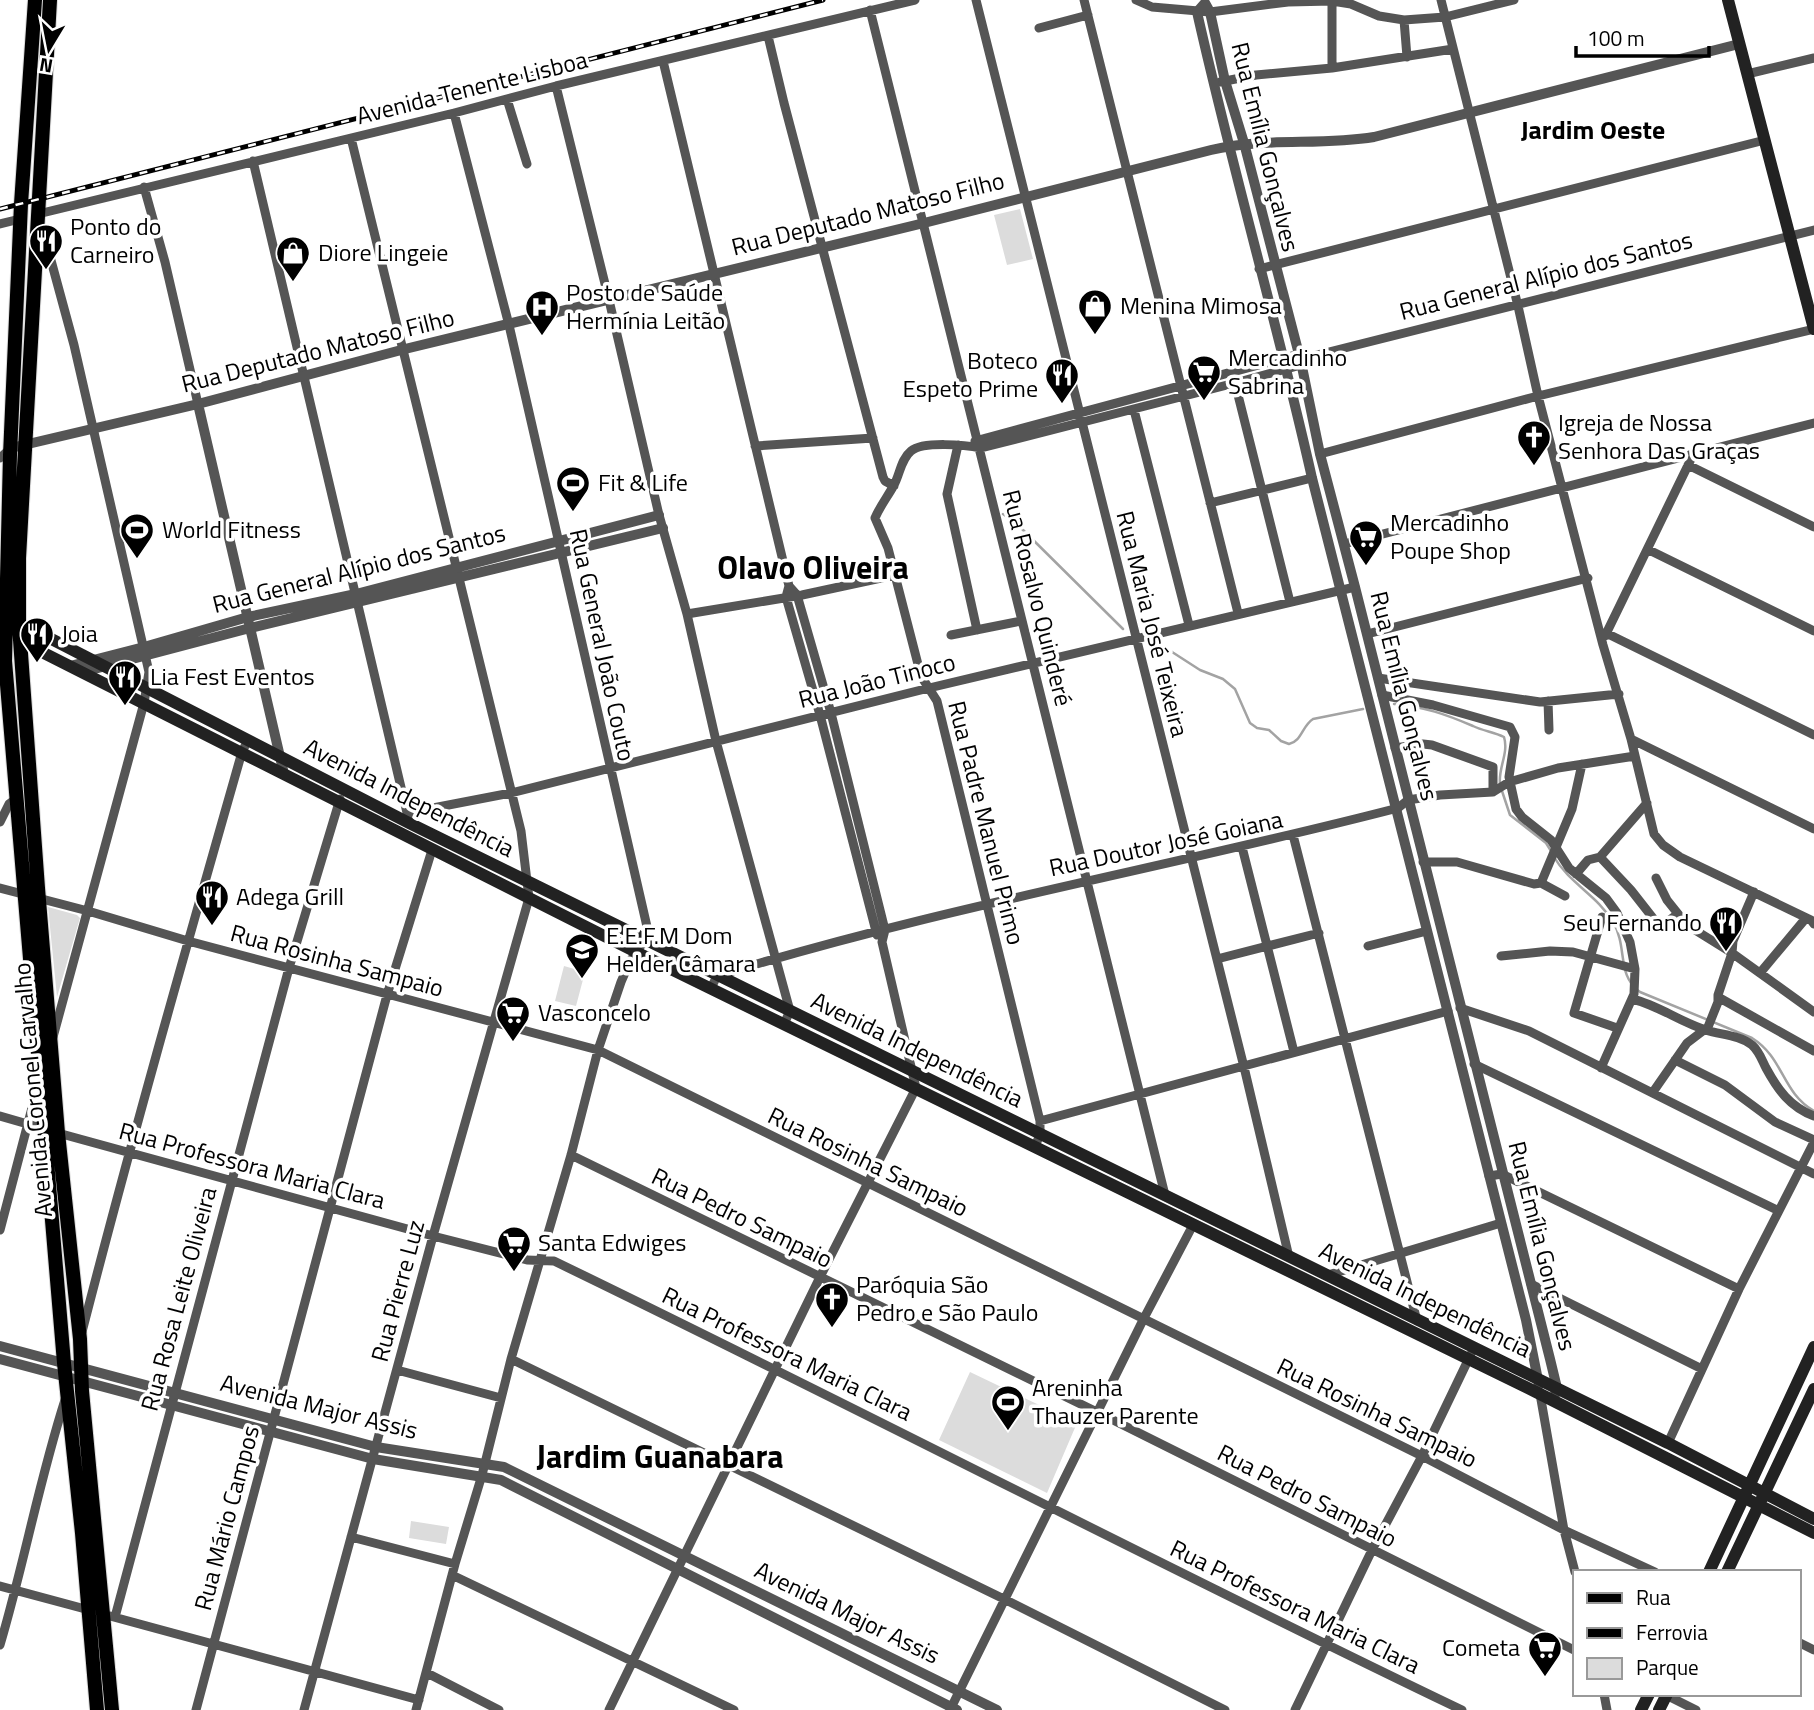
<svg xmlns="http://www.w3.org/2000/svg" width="1814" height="1710" font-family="'Titillium Web',sans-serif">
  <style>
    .green { fill: #dcdcdc }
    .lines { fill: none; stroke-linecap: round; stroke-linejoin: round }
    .stream { stroke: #a3a3a3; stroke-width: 2.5 }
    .primary-casing { stroke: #dbdbdb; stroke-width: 16 }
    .minor { stroke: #555; stroke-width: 9 }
    .tertiary { stroke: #555; stroke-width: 10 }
    .secondary { stroke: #222; stroke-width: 12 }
    .primary { stroke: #000; stroke-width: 14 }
    .rail-casing { stroke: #000; stroke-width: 5 }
    .rail { stroke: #fff; stroke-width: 2.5; stroke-dasharray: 8; stroke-linecap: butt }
    .labels { text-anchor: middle; stroke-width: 7; stroke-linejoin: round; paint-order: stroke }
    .street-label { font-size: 24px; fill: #000; stroke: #fff }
    .poi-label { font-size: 24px; fill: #000; stroke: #fff; text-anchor: start }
    .neighbourhood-label { font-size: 26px; font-weight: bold; fill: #000; stroke: #fff }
    .district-label { font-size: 32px; font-weight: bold; fill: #000; stroke: #fff }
  </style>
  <rect width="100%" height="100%" fill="#fff"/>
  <path class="green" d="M1020,209L1033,259L1007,265L994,215Z
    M48,907L77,915L80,918L57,997Z
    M564,966L585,972L576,1006L555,1001Z
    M970,1372L1077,1423L1047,1493L939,1440Z
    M411,1521L449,1527L446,1544L409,1538Z"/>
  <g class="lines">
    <path class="stream" d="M1003,514L1017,524L1123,629
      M1147,643L1169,650L1200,670L1223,679L1235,689L1250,723L1257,728L1269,730L1281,741L1289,744C1302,741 1302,726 1313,719L1363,709
      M1394,704C1425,707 1445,714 1473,726C1483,731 1494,732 1504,737C1509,753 1498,768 1500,784
      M1502,791L1510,815L1546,843L1551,851
      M1554,857C1569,883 1598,896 1613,922C1628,947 1616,975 1640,992L1752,1038C1784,1058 1782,1093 1814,1111"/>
    <g class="primary-casing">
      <path id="primary" d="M35,0L21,204L10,455L5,661L64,1363L82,1533L97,1710
        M50,0L19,558V626L38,888L58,1133L80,1339L82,1391L112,1710"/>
    </g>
    <path class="minor" d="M976,0L1244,1067L1289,1257
      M1084,0L1238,613
      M1136,0L1152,7L1210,12L1288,2L1332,1L1351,4L1379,16L1404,20L1445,17L1514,0
      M1441,0L1518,306L1538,396L1603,645L1631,739L1654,834L1663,845L1680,857L1811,920L1814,924
      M870,10L1165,1195
      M1404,20L1407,57
      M1039,28L1088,15
      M768,36L784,103L883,477L885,481L894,486
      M1332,68V1
      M1747,74L1814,58
      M1220,82L1256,75L1332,68L1453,49
      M556,86L609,300L659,515L687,614L716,741L790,1011L784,1024
      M507,99L527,164
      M253,161L408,817
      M144,187L165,262L198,404
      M38,214L454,113L556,86L915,0
      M0,224L20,219
      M39,226L49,253L74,345L149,672L144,703L53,1037
      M1259,269L1765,140
      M1235,383L1290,602
      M1134,410L1189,625
      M975,441L1299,354L1313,356L1814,230
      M958,445L947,494L977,630
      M755,446L873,438
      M1320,454L1538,396L1814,329
      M0,458L11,448
      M1688,465L1814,527
      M1210,503L1312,478
      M1344,544L1814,423
      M1649,550L1814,631
      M789,586L786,597L820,715L877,935
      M687,614L802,595L895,575
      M1606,633L1814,735
      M1367,634L1588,578
      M951,635L1021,621
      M1605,636L1693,455
      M1378,678L1540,702L1619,694
      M1382,695L1433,705L1510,727L1515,737L1509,777L1516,809L1522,817L1551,840L1569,868L1606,898L1617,913L1630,942L1635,969L1634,994L1601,1068
      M1548,701L1549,730
      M1631,739L1814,829
      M1395,748L1423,744L1432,745L1493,767V792
      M407,813L511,793L929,688L1355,587
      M0,822L9,804L16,799
      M1293,835L1417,1321
      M1242,847L1294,1052
      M1600,857L1631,890L1660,927L1678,914
      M1423,862H1457L1534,884L1541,883L1565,896
      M1576,874L1588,860L1600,857L1647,803
      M1656,878L1667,900L1687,925L1732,953L1814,1012
      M1541,883L1572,809L1582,764
      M0,888L88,911L188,941L598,1050L1422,1456L1564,1530L1655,1572
      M1602,917L1574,1013L1617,1028
      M1368,946L1427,931
      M1501,956L1550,951L1573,952L1635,969
      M1217,959L1319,933
      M1760,973L1806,918
      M711,988L717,976C940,907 1171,867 1398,808L1408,800L1440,795L1493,792L1509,782L1558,768L1635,756
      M1718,997L1814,1051
      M1632,999C1658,1005 1680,1022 1706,1030C1721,1035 1739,1035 1752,1045C1759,1051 1762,1060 1766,1068C1778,1090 1790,1107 1814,1116
      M1460,1008L1529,1031L1814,1174
      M1675,1060L1725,1085L1775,1122L1814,1140
      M1474,1064L1777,1210
      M1653,1092L1687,1043L1708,1027L1718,1002V995L1732,953L1733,941L1754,892
      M0,1116L45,1129
      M1040,1121L1448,1011
      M58,1133L433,1236L527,1260L554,1261C858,1408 1157,1564 1462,1710
      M1035,1147L1040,1134V1121L937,701L921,676L888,548L875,518C880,506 888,496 894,485C900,474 901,459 911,451C923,441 966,445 981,448L1235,383L1301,365L1313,356
      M571,1155L1099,1413L1574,1650
      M1489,1176L1502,1174L1739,1289
      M0,1230L38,1085
      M1328,1275L1501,1223
      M1531,1284L1702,1369
      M82,1332C132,1137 187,945 242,752L248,740
      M511,1359L1006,1600L1225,1710
      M397,1370L501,1398
      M1540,1394L1564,1530L1575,1572
      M1668,1443L1739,1289L1814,1142
      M351,1537L455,1564
      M452,1575L734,1710
      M0,1586L89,1610
      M110,1616L419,1700
      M115,1617L289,968L340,799
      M1798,1642L1814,1650
      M0,1645C24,1564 39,1481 65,1400
      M427,1673L499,1710
      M1604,1694L1607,1710
      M1664,1694L1696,1710
      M196,1710L387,995L432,850
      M304,1710L433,1236L529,898L521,831L351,138
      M416,1710L455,1564L482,1475L511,1359L571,1155L598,1050L621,982L630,961L645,940L648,931L509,325L454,113
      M609,1710L820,1277L916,1088L882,942L885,930L831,713L797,595L789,586L663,61
      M950,1710L1143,1320L1193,1225
      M1295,1710L1372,1550L1422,1456L1471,1354"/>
    <path class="tertiary" d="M198,404L284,774
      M11,448L198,404L405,349L924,223L1211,150C1265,137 1320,146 1374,137L1739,44
      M70,666L144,647L248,617L356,594L659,515
      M83,672L250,628L663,528
      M0,1346L376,1447L504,1467L997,1710
      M0,1359L373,1459L501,1480L957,1710
      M1539,1385L1526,1320L1312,478C1277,322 1232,168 1197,12L1205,3L1210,12L1225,81L1244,143L1301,362L1320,454L1355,587L1550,1359L1557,1388L1553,1401"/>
    <path class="secondary" d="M1728,0L1814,329
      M13,624L30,628L409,823L1668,1443L1814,1519
      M20,641L636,952L1540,1394L1814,1533
      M1709,1572L1814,1347
      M1727,1572L1814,1389
      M1641,1710L1649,1694
      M1659,1710L1667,1694"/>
    <use href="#primary" class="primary"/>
    <g class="rail-casing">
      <path id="rail" d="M0,209L823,0"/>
    </g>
    <use href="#rail" class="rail"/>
  </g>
  <defs>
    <g id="restaurant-pin" transform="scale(1.75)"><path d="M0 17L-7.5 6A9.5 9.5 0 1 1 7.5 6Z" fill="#000" stroke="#fff"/><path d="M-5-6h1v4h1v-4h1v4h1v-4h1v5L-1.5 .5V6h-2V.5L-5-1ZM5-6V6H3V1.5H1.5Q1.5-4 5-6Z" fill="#fff"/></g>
    <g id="shop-pin" transform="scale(1.75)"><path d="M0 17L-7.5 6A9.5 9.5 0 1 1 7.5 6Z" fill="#000" stroke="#fff"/><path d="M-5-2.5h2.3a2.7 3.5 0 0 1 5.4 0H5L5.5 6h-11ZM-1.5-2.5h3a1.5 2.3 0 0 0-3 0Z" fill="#fff"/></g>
    <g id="hospital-pin" transform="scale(1.75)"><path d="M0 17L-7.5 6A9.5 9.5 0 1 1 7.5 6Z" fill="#000" stroke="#fff"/><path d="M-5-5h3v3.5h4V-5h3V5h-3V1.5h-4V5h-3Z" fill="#fff"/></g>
    <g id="supermarket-pin" transform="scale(1.75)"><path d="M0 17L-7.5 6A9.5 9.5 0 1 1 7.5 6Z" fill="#000" stroke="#fff"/><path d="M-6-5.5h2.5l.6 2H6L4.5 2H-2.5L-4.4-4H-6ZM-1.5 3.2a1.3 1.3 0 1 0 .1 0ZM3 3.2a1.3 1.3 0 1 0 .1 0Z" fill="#fff"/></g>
    <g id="church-pin" transform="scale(1.75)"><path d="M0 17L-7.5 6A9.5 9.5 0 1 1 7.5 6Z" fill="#000" stroke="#fff"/><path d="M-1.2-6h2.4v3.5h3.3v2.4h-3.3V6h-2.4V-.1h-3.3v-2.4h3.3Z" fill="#fff"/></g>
    <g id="stadium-pin" transform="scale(1.75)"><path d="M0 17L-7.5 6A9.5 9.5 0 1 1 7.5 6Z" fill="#000" stroke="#fff"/><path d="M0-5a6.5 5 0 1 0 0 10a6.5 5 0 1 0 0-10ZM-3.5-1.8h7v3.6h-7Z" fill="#fff"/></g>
    <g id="school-pin" transform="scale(1.75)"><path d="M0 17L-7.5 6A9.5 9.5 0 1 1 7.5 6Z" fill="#000" stroke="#fff"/><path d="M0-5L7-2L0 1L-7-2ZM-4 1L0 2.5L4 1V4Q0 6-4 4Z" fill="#fff"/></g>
  </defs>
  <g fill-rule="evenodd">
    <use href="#restaurant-pin" x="46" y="241"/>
    <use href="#shop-pin" x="293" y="253"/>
    <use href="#shop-pin" x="1095" y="306"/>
    <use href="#hospital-pin" x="542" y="307"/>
    <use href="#supermarket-pin" x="1204" y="372"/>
    <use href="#restaurant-pin" x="1062" y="375"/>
    <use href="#church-pin" x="1534" y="437"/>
    <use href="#stadium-pin" x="573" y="483"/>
    <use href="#stadium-pin" x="137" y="530"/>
    <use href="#supermarket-pin" x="1366" y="537"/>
    <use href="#restaurant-pin" x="37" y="634"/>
    <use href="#restaurant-pin" x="125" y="677"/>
    <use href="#restaurant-pin" x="212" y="897"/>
    <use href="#restaurant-pin" x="1726" y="923"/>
    <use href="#school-pin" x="582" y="950"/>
    <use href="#supermarket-pin" x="513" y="1013"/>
    <use href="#supermarket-pin" x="514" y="1243"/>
    <use href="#church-pin" x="832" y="1299"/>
    <use href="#stadium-pin" x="1008" y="1402"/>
    <use href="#supermarket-pin" x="1545" y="1648"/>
  </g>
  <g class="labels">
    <g class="street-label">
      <text transform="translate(472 88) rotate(-14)" y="8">Avenida Tenente Lisboa</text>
      <text transform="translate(1265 147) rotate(76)" y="8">Rua Emília Gonçalves</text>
      <text transform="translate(868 214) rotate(-14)" y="8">Rua Deputado Matoso Filho</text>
      <text transform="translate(1546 276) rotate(-14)" y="8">Rua General Alípio dos Santos</text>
      <text transform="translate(318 351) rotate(-14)" y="8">Rua Deputado Matoso Filho</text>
      <text transform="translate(359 569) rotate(-14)" y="8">Rua General Alípio dos Santos</text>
      <text transform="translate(1037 598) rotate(76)" y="8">Rua Rosalvo Quinderé</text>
      <text transform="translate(1152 624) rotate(76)" y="8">Rua Maria José Teixeira</text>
      <text transform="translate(602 645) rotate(78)" y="8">Rua General João Couto</text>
      <text transform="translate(877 681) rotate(-14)" y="8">Rua João Tinoco</text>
      <text transform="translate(1404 696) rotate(76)" y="8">Rua Emília Gonçalves</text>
      <text transform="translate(409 798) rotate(27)" y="8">Avenida Independência</text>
      <text transform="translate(986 823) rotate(76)" y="8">Rua Padre Manuel Primo</text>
      <text transform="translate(1166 844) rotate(-12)" y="8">Rua Doutor José Goiana</text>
      <text transform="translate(337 961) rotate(15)" y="8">Rua Rosinha Sampaio</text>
      <text transform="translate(917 1050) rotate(26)" y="8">Avenida Independência</text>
      <text transform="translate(33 1090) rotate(-95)" y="8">Avenida Coronel Carvalho</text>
      <text transform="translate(868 1162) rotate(26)" y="8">Rua Rosinha Sampaio</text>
      <text transform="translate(252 1166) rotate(15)" y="8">Rua Professora Maria Clara</text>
      <text transform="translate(742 1218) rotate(26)" y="8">Rua Pedro Sampaio</text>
      <text transform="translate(1542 1246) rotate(76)" y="8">Rua Emília Gonçalves</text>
      <text transform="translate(398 1291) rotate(-75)" y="8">Rua Pierre Luz</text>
      <text transform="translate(179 1299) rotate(-75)" y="8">Rua Rosa Leite Oliveira</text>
      <text transform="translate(1425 1300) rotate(26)" y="8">Avenida Independência</text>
      <text transform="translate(787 1354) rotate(26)" y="8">Rua Professora Maria Clara</text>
      <text transform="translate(319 1407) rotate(14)" y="8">Avenida Major Assis</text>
      <text transform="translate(1377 1413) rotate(26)" y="8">Rua Rosinha Sampaio</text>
      <text transform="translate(1307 1496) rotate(27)" y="8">Rua Pedro Sampaio</text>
      <text transform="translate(227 1518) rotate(-75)" y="8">Rua Mário Campos</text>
      <text transform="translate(1295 1607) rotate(26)" y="8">Rua Professora Maria Clara</text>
      <text transform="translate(847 1613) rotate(26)" y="8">Avenida Major Assis</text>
    </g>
    <g class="poi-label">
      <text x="70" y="235">Ponto do<tspan x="70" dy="28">Carneiro</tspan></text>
      <text x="318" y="261">Diore Lingeie</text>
      <text x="566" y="301">Posto de Saúde<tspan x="566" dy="28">Hermínia Leitão</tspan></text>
      <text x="1120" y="314">Menina Mimosa</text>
      <text x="1228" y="366">Mercadinho<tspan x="1228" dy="28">Sabrina</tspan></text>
      <text x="1038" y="369" text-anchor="end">Boteco<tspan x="1038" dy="28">Espeto Prime</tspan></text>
      <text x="1558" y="431">Igreja de Nossa<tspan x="1558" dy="28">Senhora Das Graças</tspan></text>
      <text x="598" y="491">Fit &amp; Life</text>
      <text x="1390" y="531">Mercadinho<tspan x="1390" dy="28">Poupe Shop</tspan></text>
      <text x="162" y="538">World Fitness</text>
      <text x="61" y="642">Joia</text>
      <text x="150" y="685">Lia Fest Eventos</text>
      <text x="236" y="905">Adega Grill</text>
      <text x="1702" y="931" text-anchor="end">Seu Fernando</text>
      <text x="606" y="944">E.E.F.M Dom<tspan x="606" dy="28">Helder Câmara</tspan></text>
      <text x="538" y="1021">Vasconcelo</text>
      <text x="538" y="1251">Santa Edwiges</text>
      <text x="856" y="1293">Paróquia São<tspan x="856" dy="28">Pedro e São Paulo</tspan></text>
      <text x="1032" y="1396">Areninha<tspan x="1032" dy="28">Thauzer Parente</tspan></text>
      <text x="1520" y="1656" text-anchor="end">Cometa</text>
    </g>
    <g class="neighbourhood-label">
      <text x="1593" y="139">Jardim Oeste</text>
    </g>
    <g class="district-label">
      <text x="813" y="579">Olavo Oliveira</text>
      <text x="660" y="1468">Jardim Guanabara</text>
    </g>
  </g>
  <rect x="1573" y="1570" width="228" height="126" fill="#ffffff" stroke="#999999" stroke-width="2"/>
  <rect x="1587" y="1593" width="35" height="10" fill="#000000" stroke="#999999" stroke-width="2"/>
  <text x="1636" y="1605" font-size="21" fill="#000000">Rua</text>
  <rect x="1587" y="1628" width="35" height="10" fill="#000000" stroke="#999999" stroke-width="2"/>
  <text x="1636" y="1640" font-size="21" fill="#000000">Ferrovia</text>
  <rect x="1587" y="1658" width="35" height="21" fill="#dcdcdc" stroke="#999999" stroke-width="2"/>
  <text x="1636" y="1675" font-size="21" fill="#000000">Parque</text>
  <g transform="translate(49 49) rotate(190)" stroke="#ffffff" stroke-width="5" paint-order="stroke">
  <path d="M0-5L12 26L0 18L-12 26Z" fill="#000000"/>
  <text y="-10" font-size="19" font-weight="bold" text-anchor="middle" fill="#000000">N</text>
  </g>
  <path d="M1576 46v10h133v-10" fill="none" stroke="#000000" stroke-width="3.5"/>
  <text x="1587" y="46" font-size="21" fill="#000000" stroke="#ffffff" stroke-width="5" paint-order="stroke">100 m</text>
</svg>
